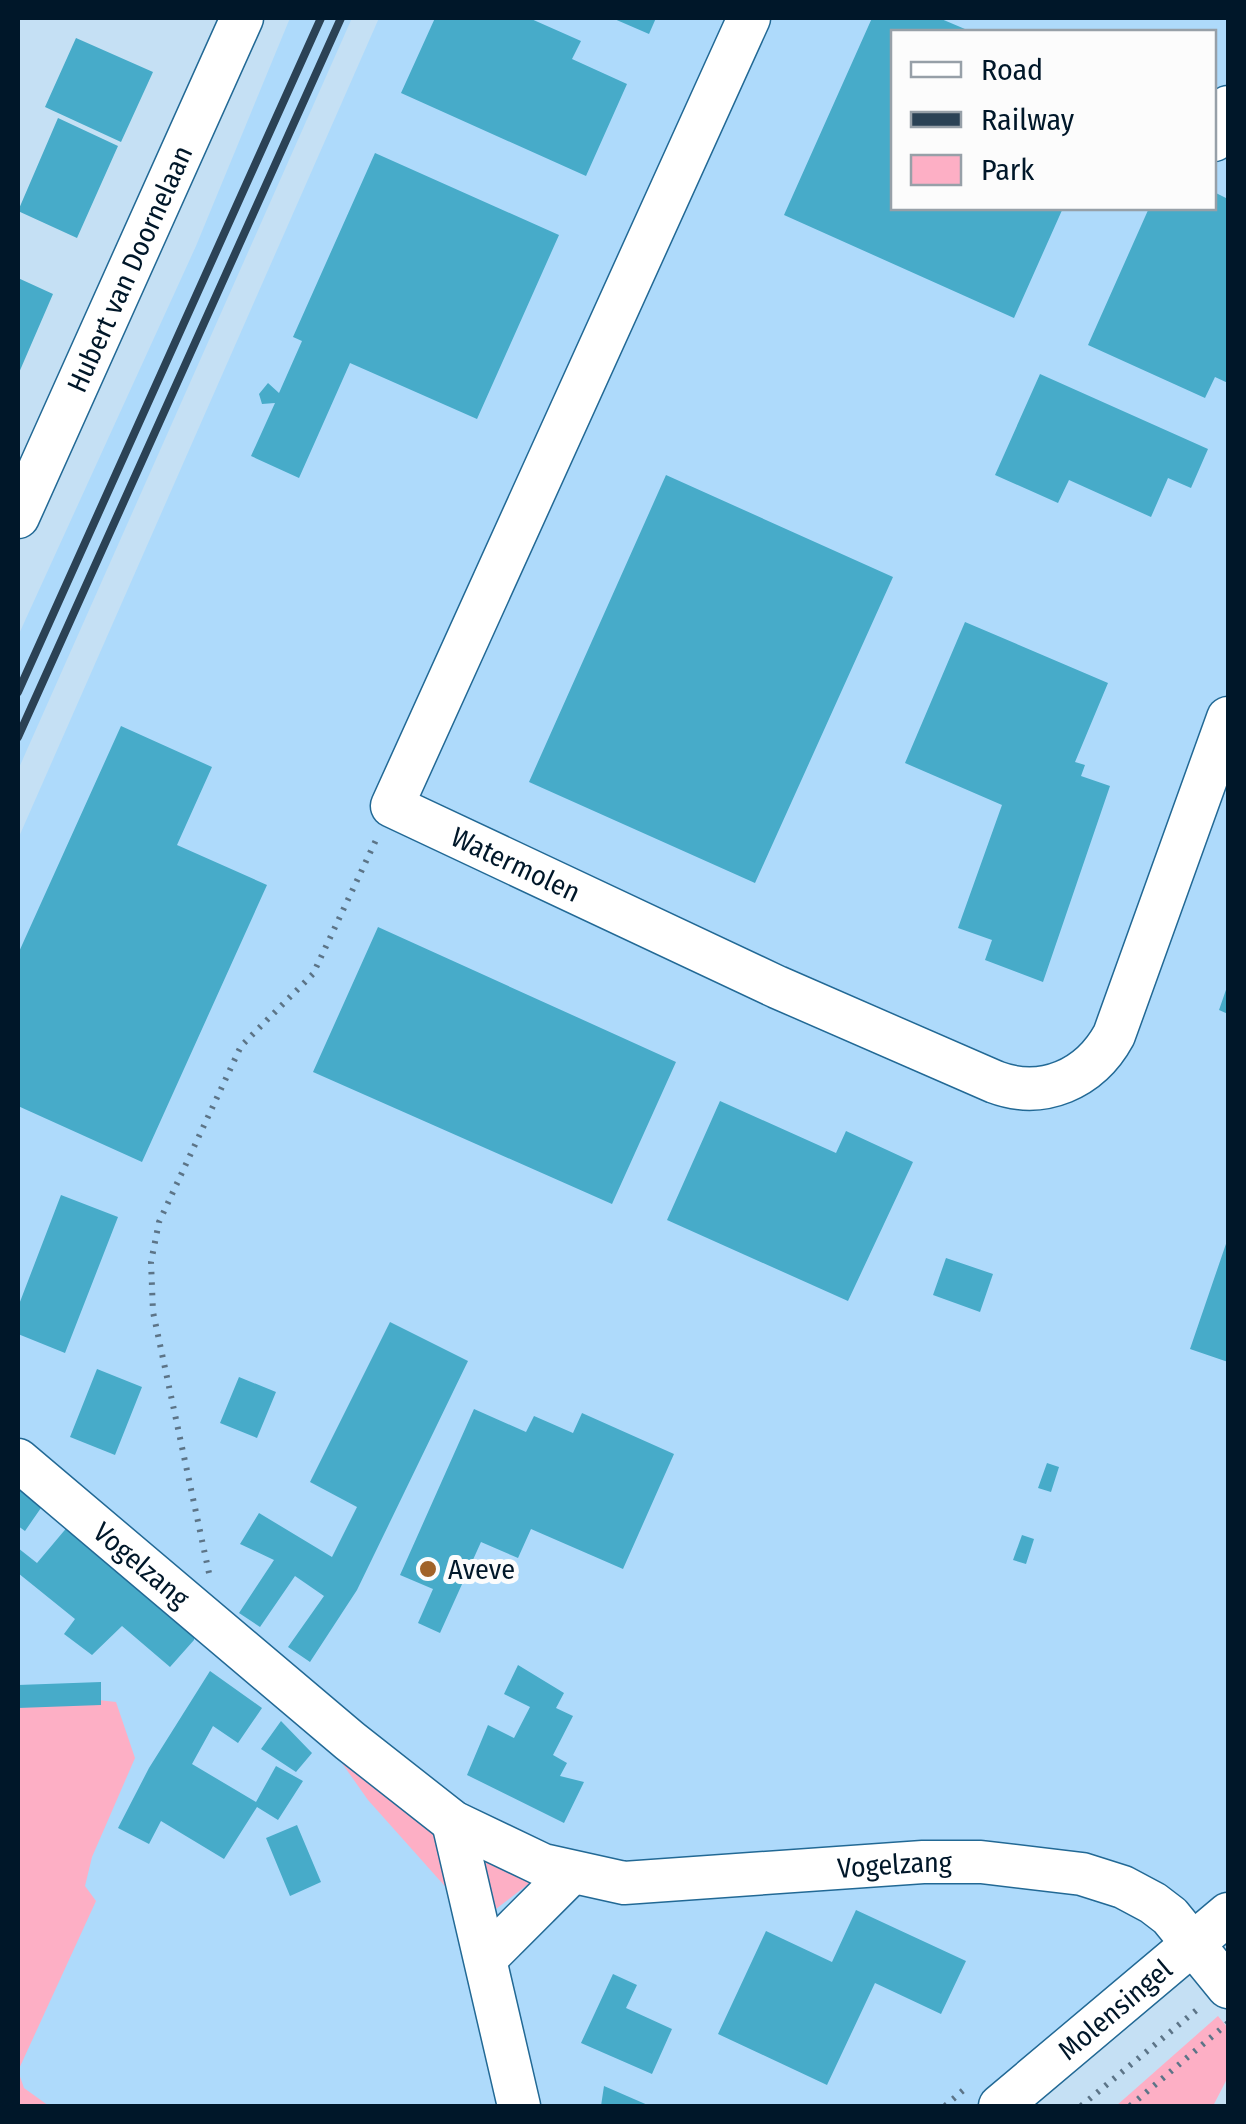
<svg xmlns="http://www.w3.org/2000/svg" width="1246" height="2124" font-family="'Fira Sans Condensed',sans-serif">
  <style>
    .built { fill: #aedafb; fill-rule: evenodd }
    .green { fill: #fdafc5 }
    .building { fill: #47abc9 }
    .lines { fill: none; stroke-linecap: round; stroke-linejoin: round }
    .minor-casing { stroke: #226995; stroke-width: 45 }
    .path { stroke: #5c7487; stroke-width: 6; stroke-dasharray: 2.5 8; stroke-linecap: butt }
    .minor { stroke: #fff; stroke-width: 42 }
    .rail { stroke: #2b4255; stroke-width: 8 }
    .poi-dot { fill: #a16329; stroke: #fcfcfc; stroke-width: 4 }
    .labels { text-anchor: middle; stroke-width: 10; stroke-linejoin: round; paint-order: stroke }
    .street-label { font-size: 28px; fill: #001729; stroke: #fcfcfc }
    .poi-label { font-size: 28px; fill: #001729; stroke: #fcfcfc; text-anchor: start }
  </style>
  <rect width="100%" height="100%" fill="#c5e0f4"/>
  <path class="built" d="M290,18H352L18,770V636L196,246Z
    M379,18H1228V1911L991,2106H18V839ZM894,32H1214V208H894Z"/>
  <path class="green" d="M18,1691L116,1702L135,1758L92,1857L85,1886L96,1901L18,2071L24,2088L49,2106H18Z
    M332,1749L441,1830L459,1902L368,1800Z
    M480,1858L531,1882L492,1912Z
    M1218,2016L1228,2028V2077L1213,2106H1116Z"/>
  <path class="building" d="M435,18H529L581,41L572,59L627,84L586,176L401,93Z
    M612,18H656L649,34Z
    M872,18H939L972,32H894V208H1063L1014,318L784,215Z
    M76,38L153,72L121,142L45,107Z
    M58,118L118,146L77,238L18,211Z
    M375,153L559,235L477,419L350,363L299,478L251,456L275,403L262,404L259,394L268,383L279,393L302,341L293,337Z
    M1214,192L1228,199V383L1215,377L1205,398L1088,345L1149,208H1214Z
    M18,278L53,294L18,375Z
    M1040,374L1208,449L1191,488L1168,478L1151,517L1069,480L1058,503L995,475Z
    M666,475L893,577L755,883L529,782Z
    M965,622L1108,683L1075,762L1085,765L1081,776L1110,786L1043,982L985,960L992,940L958,928L1002,805L905,763Z
    M121,726L212,767L177,845L267,885L142,1162L18,1106V954Z
    M378,927L676,1062L612,1204L313,1072Z
    M1228,984V1014L1219,1010Z
    M720,1101L836,1153L846,1131L913,1162L848,1301L667,1220Z
    M61,1195L118,1217L65,1353L18,1334V1307Z
    M1228,1238V1362L1190,1349Z
    M946,1258L993,1274L980,1312L933,1295Z
    M390,1322L468,1361L357,1590L310,1662L288,1647L324,1596L295,1576L260,1627L239,1613L274,1560L240,1544L259,1513L332,1557L357,1507L310,1482Z
    M97,1369L142,1387L115,1455L70,1437Z
    M239,1377L276,1392L257,1438L220,1423Z
    M474,1409L526,1432L534,1416L573,1433L582,1413L674,1454L623,1569L531,1529L518,1558L481,1542L440,1633L418,1623L433,1589L400,1575Z
    M1047,1463L1059,1467L1051,1492L1038,1488Z
    M18,1486L43,1505L25,1531L18,1526Z
    M69,1525L194,1631V1640L170,1667L122,1626L92,1655L64,1634L75,1619L18,1573V1548L37,1563Z
    M1022,1535L1034,1539L1026,1564L1013,1560Z
    M518,1665L564,1693L556,1708L573,1716L553,1755L567,1763L560,1776L584,1782L564,1823L467,1775L488,1725L514,1738L530,1707L504,1694Z
    M210,1671L262,1708L238,1743L213,1726L192,1764L256,1802L276,1766L303,1781L278,1820L257,1807L224,1859L161,1821L149,1844L118,1828L149,1768Z
    M101,1682V1705L18,1708V1685Z
    M281,1721L312,1753L296,1772L261,1749Z
    M297,1825L321,1882L290,1896L266,1838Z
    M856,1910L966,1961L941,2014L875,1983L827,2085L718,2034L766,1931L832,1962Z
    M613,1974L637,1985L626,2008L672,2029L652,2074L581,2043Z
    M604,2086L650,2106H601Z"/>
  <g class="lines">
    <g class="minor-casing">
      <g id="minor">
        <path id="s1" d="M749,18L392,806L777,987L995,1082C1043,1100 1090,1079 1114,1035L1228,718"/>
        <path d="M1214,140L1228,107"/>
        <path id="s2" d="M18,517L242,18"/>
        <path id="s3" d="M18,1460L350,1741L453,1822L543,1865L624,1883L923,1862H981L1082,1874L1123,1887L1153,1903L1170,1916L1228,1987"/>
        <path d="M453,1822L519,2106"/>
        <path d="M486,1958L570,1874"/>
        <path id="s4" d="M1000,2106L1228,1914"/>
      </g>
    </g>
    <path class="path" d="M209,1573L153,1312L151,1262L159,1222L241,1046L313,974L376,840
      M945,2106L967,2087
      M1081,2106L1199,2008
      M1130,2106L1228,2023"/>
    <use href="#minor" class="minor"/>
    <path class="rail" d="M18,692L321,18
      M18,737L341,18"/>
  </g>
  <circle class="poi-dot" cx="428" cy="1569" r="10"/>
  <g class="labels">
    <g class="street-label">
      <text dy="10" stroke="none"><textPath href="#s2" startOffset="272">Hubert van Doornelaan</textPath></text>
      <text dy="10" stroke="none"><textPath href="#s1" startOffset="1002">Watermolen</textPath></text>
      <text dy="10" stroke="none"><textPath href="#s3" startOffset="162">Vogelzang</textPath></text>
      <text dy="10" stroke="none"><textPath href="#s3" startOffset="1020">Vogelzang</textPath></text>
      <text dy="10" stroke="none"><textPath href="#s4" startOffset="150">Molensingel</textPath></text>
    </g>
    <g class="poi-label">
      <text x="448" y="1579">Aveve</text>
    </g>
  </g>
  <rect width="1246" height="2124" fill="none" stroke="#001729" stroke-width="40"/>
  <rect x="891" y="30" width="325" height="180" fill="#fcfcfc" stroke="#97a0a8" stroke-width="2.5"/>
  <rect x="911" y="62" width="50" height="15" fill="#ffffff" stroke="#97a0a8" stroke-width="2.5"/>
  <text x="981" y="80" font-size="30" fill="#001729">Road</text>
  <rect x="911" y="112" width="50" height="15" fill="#2b4255" stroke="#97a0a8" stroke-width="2.5"/>
  <text x="981" y="130" font-size="30" fill="#001729">Railway</text>
  <rect x="911" y="155" width="50" height="30" fill="#fdafc5" stroke="#97a0a8" stroke-width="2.5"/>
  <text x="981" y="180" font-size="30" fill="#001729">Park</text>
</svg>
